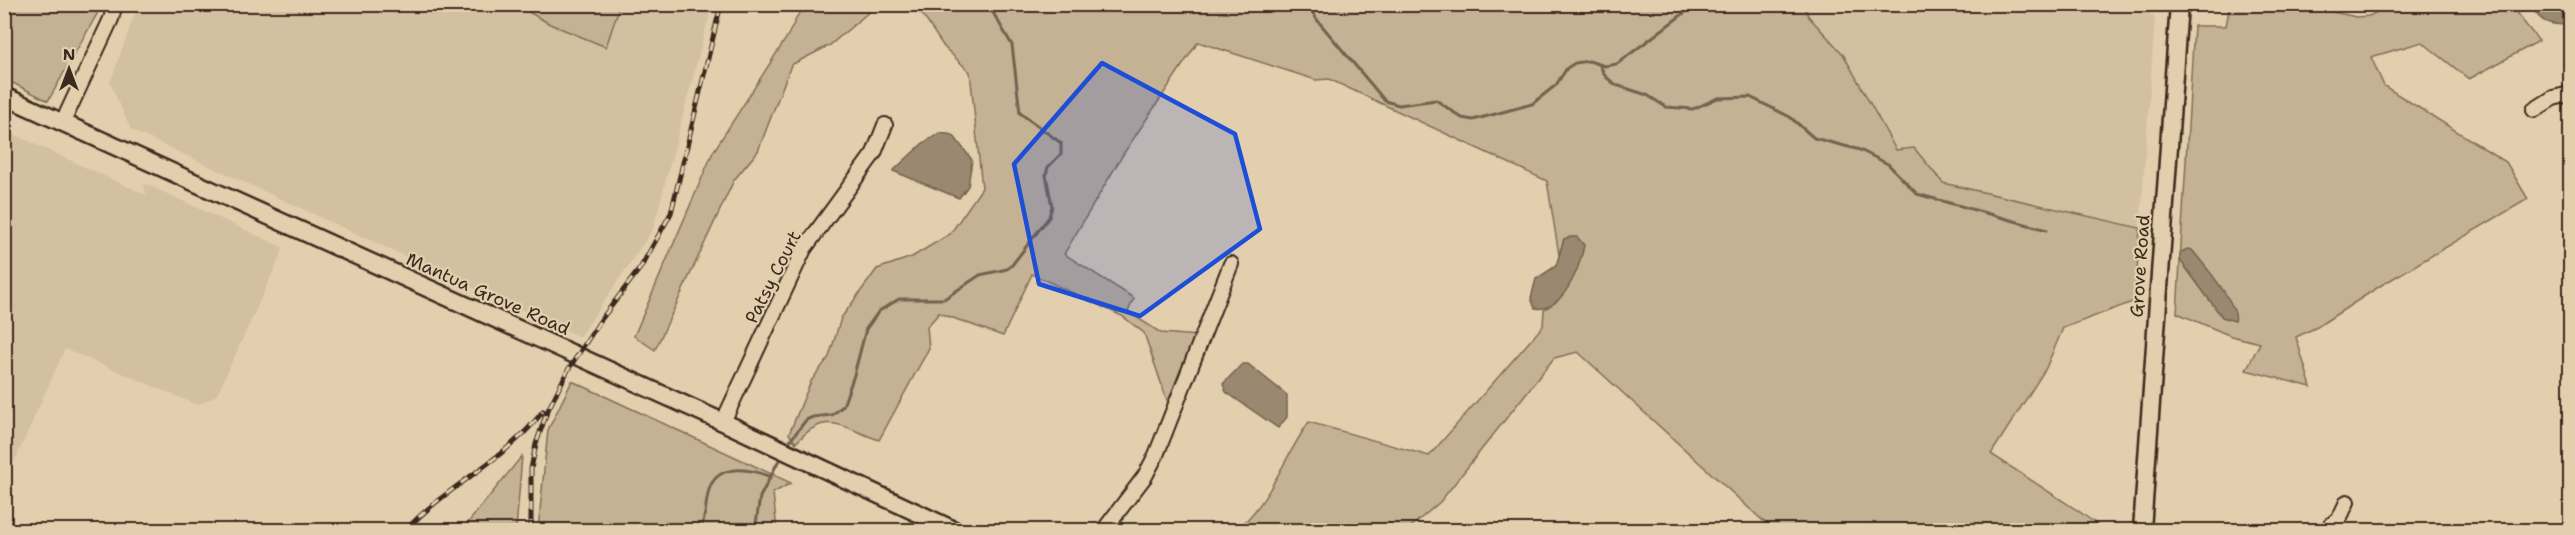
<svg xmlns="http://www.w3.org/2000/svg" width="2575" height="535" font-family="'Shantell Sans',sans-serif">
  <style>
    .built { fill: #d3c0a0 }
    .green { fill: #c5b193; stroke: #806e58; stroke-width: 1.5 }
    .water { fill: #9a886f; stroke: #74624f; stroke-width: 1.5 }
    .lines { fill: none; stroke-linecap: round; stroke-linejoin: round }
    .stream { stroke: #74624f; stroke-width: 3 }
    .minor-casing { stroke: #3b2a1e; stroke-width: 18 }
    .major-casing { stroke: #3b2a1e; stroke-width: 21 }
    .minor { stroke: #e3cfad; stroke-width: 14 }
    .major { stroke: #e3cfad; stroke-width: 16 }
    .rail-casing { stroke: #3b2a1e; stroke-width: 5 }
    .rail { stroke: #e3cfad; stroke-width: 3; stroke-dasharray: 9; stroke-linecap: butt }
    .marked { fill: #1d4ed8; fill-opacity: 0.2; stroke: #1d4ed8; stroke-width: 4.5; stroke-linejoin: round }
    .labels { text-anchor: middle; stroke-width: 4.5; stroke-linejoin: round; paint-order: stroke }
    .street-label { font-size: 18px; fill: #3b2a1e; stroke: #e3cfad }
  </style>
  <rect width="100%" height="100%" fill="#e3cfad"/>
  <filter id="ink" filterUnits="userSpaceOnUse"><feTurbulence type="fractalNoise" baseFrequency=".0167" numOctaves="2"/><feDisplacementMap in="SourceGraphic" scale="12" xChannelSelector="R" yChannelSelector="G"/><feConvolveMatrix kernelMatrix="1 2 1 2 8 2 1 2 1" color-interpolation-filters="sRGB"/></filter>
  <g filter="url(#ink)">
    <path class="built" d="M138,5H516L550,24L606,47L620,5H712L653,229L580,337L131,130L110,83Z
      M1803,5H2139L2155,18L2140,228L1943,183L1914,148L1896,150L1843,54L1809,17Z
      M15,135L146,195L144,183L284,248L217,395L197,405L65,349L6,480L4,139Z"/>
    <path class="green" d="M4,5H99L97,14L48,101L5,79Z
      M516,5H580L593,10L601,9L604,5H620L606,47L550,24Z
      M803,5H877L830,45L791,65L758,151L734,180L655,350L634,336L713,152L787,37Z
      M905,5H1803L1809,17L1843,54L1896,150L1914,148L1943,183L2140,228L2135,301L2063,328L2046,368L1991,454L2080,512L2104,530H1773L1578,352L1554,358L1440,502L1407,530H1264L1245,522C1273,494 1286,454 1309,422L1429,456L1543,326L1544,310L1560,298L1576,272L1564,239L1559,255L1547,181L1329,79L1316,80L1198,42L1122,156L1064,254L1134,298L1128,312L1161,333L1198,336L1170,409L1144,333L1122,316L1032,274L1003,336L939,313L927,327L929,348L879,440C841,427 826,409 796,443L789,434L811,381L829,357L841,318L877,269L912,257L950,234L982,188L970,72L944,47L922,14Z
      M2230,5H2313L2324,10L2356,17L2369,16L2392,5H2510L2539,41L2469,79L2422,42L2371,57L2384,86L2506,162L2528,199L2380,286L2317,327L2296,337L2311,387L2246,370L2260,343L2231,336L2177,313L2194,26H2226Z
      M572,381L791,483L773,493L777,530H538L548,430Z
      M522,456L516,530H462Z"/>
    <path class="water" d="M2531,5H2570V25C2550,25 2540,24 2531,5Z
      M940,133L953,135L972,160L968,186L959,198L893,171L923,143Z
      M1570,237H1577L1584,245C1580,267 1563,313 1535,308L1531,298L1536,279L1556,266L1564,239Z
      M2187,249L2192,250C2202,262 2241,307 2235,321L2222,317L2180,260V253Z
      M1242,364H1248L1287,395V417L1278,428L1226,392L1223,384Z"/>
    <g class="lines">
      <path class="stream" d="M1307,4L1318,21L1385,101L1399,105L1436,100L1462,118L1473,120L1532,104L1556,85L1567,68L1575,63L1589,61L1605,66L1617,64L1696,4
        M1600,66L1606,77L1616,85L1647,95L1666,107L1693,109L1718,98L1750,97L1790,117L1814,138L1860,150L1888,164L1917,194L2047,230
        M786,446L806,420L813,417L832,415L843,406L854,375L866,329L879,311L899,299H944L980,275L1007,269L1012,265L1049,217L1052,206L1046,175L1048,167L1061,154V143L1020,113L1012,45L988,4
        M700,530C706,518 705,507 708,494C714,462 749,468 771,477
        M755,530L760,497L782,454"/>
      <g class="minor-casing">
        <path id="minor" d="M2534,110L2553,98L2570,94
          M63,122L111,19L115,4
          M723,422L804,249L874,153L885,125
          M1104,530L1145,476L1156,455L1231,264
          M2326,530L2340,517L2347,502"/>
      </g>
      <g class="major-casing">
        <path id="major" d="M4,96L723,422L954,530
          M2142,530L2179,4"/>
      </g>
      <use href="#minor" class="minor"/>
      <use href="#major" class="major"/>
      <g class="rail-casing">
        <path id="rail" d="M406,530C447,485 507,460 543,411
          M531,530V469L536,444L547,412L568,370L600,321L641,267L671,213L721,4"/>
      </g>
      <use href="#rail" class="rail"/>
    </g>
  </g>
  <path class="marked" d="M1102,63L1235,134L1260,229L1140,316L1039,284L1014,164Z"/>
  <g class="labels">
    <g class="street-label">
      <text transform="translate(2140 266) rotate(-86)" y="6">Grove Road</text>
      <text transform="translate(773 277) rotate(-63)" y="6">Patsy Court</text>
      <text transform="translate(488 294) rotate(24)" y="6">Mantua Grove Road</text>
    </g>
  </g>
  <rect width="2575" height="535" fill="none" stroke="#e3cfad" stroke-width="24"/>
  <rect x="12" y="12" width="2551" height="511" fill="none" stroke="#3b2a1e" stroke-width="2" filter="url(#ink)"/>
  <g transform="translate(69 69)" stroke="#e3cfad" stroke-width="4.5" paint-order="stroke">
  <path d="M0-4.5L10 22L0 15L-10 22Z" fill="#3b2a1e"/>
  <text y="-9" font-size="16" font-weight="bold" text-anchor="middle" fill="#3b2a1e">N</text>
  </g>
</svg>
